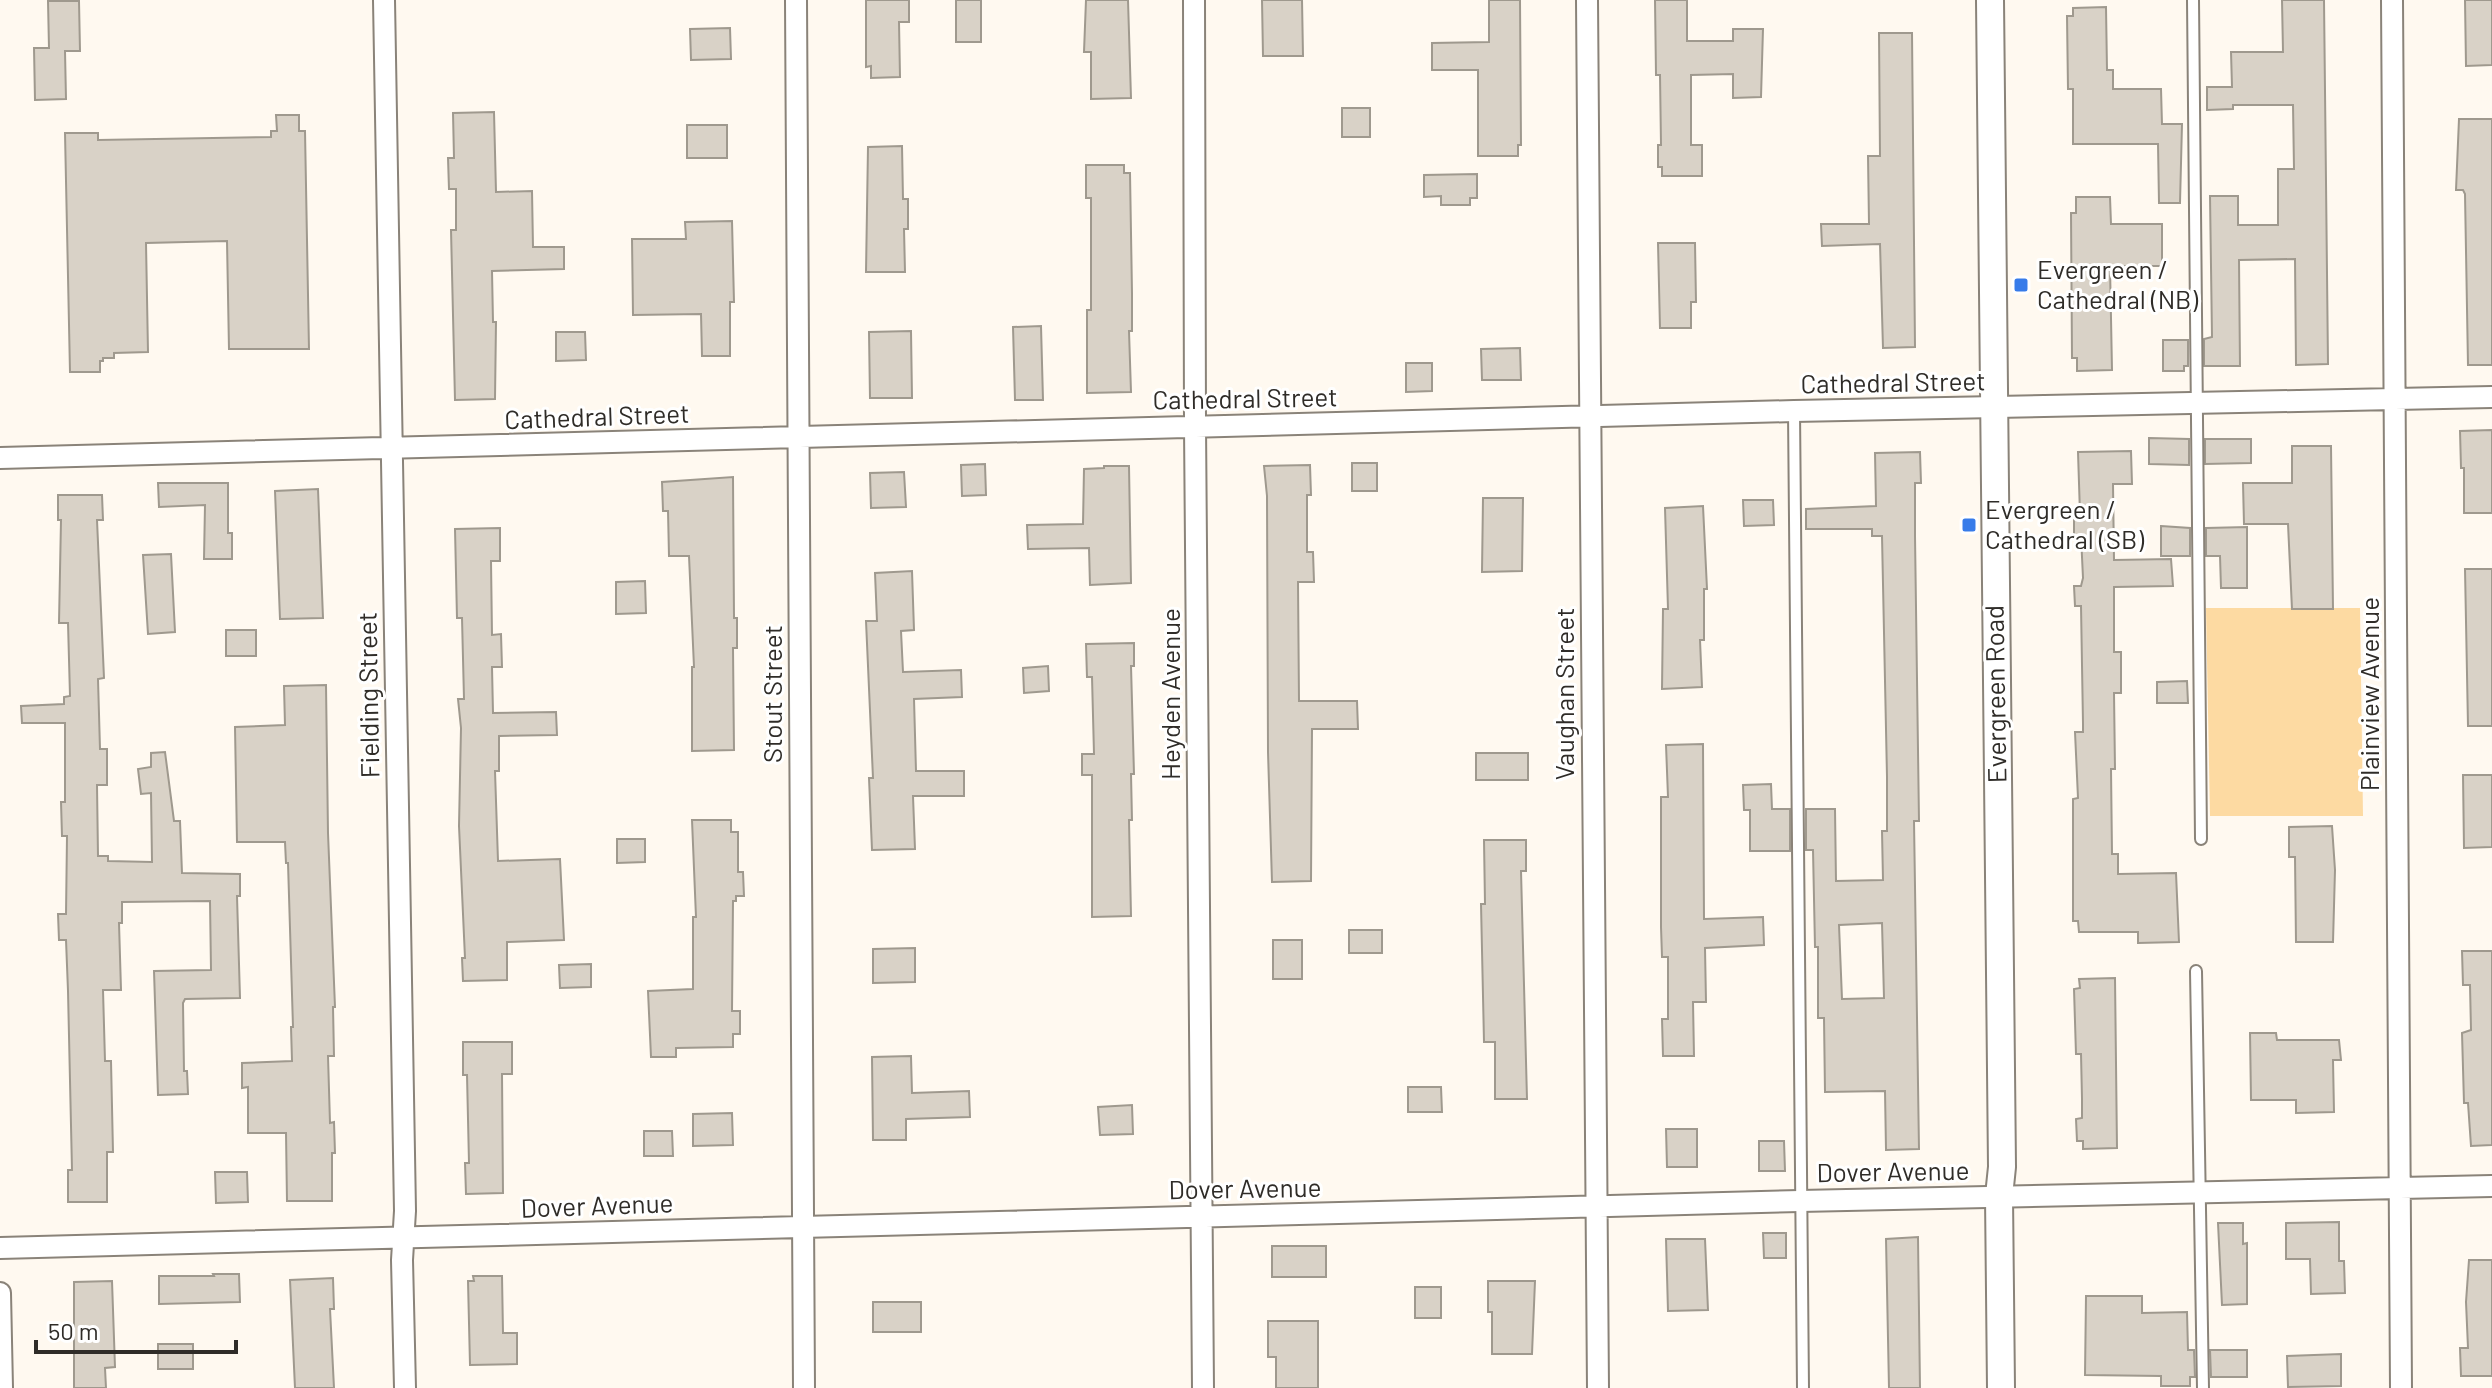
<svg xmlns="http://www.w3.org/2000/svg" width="2492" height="1388" font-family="Barlow,sans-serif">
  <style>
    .green { fill: #fddaa2 }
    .building { fill: #d9d2c7; stroke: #9f998e; stroke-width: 2; fill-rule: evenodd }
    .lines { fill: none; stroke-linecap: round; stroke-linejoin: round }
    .service-casing { stroke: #8a8379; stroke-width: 14 }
    .minor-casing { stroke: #8a8379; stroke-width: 24 }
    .tertiary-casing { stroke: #8a8379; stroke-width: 30 }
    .service { stroke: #fff; stroke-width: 10 }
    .minor { stroke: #fff; stroke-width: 20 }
    .tertiary { stroke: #fff; stroke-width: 26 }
    .poi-dot { fill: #377be9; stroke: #fff; stroke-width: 3 }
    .labels { text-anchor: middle; stroke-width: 6; stroke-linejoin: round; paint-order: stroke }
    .poi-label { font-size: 26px; fill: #2f2c28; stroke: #fff; text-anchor: start }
    .street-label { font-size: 26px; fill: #2f2c28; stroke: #fff }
  </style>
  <rect width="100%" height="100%" fill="#fff9f0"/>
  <path class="green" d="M2206,608H2360L2363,816H2210Z"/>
  <path class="building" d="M866,0H909V22H899L900,77L871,78V66L866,67Z
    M956,0H981V42H956Z
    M1086,0H1128L1131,98L1091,99V52H1084Z
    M1262,0H1302L1303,56H1263Z
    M1489,0H1520L1521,145H1518V156H1478V70H1432V43L1489,42Z
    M1655,0H1687V41H1733V29H1763L1761,97L1733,98V74L1691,75V145H1702V176H1662V167H1658V145H1661L1660,75H1656Z
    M2282,0H2324L2328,364L2296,365L2295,259L2239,260L2240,366H2204V339L2212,337L2210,196H2238V225H2278V169H2294L2293,105H2233V109L2207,110V87H2232L2231,52H2283Z
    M2465,0H2492V65L2466,66Z
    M48,1H79L80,51H65L66,99L35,100L34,48H49Z
    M2106,7L2107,70H2113V89H2161L2162,124H2182L2180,203H2159L2158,144H2073V89H2068L2067,16H2073V8Z
    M730,28L731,59L691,60L690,29Z
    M1879,33H1912L1915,347L1883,348L1880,244L1822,246L1821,224H1869L1868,156H1880Z
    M1342,108H1370V137H1342Z
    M494,112L496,192L532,191L533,247H564V269L492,271L493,322H496L495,399L455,400L451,230H456V189H449L448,158H454L453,113Z
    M276,115H299V131H305L309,349H229L227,241L146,243L148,352L114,353V358H103V361H100V372H70L65,133H98V140L271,137V131H277Z
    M2459,119H2492V365H2468L2465,194L2463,190H2456Z
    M687,125H727V158H687Z
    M902,146L903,199H908V229H904L905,272H866L868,147Z
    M1086,165H1124V173H1130L1132,293V331H1129L1131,392L1087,393V310H1091V198H1086Z
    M1477,174V198H1470V205H1441V196L1424,197V175Z
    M2076,197H2110L2111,224H2162V266H2110L2112,370L2077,371V358H2072L2071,213H2076Z
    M732,221L734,302H730V356H702L701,314L633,315L632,239H686L685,222Z
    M1658,243H1695L1696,302H1691V328H1660Z
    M1041,326L1043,400H1015L1013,327Z
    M911,331L912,398H870L869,332Z
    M556,332H585L586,360L556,361Z
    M2163,340H2188V366H2184V371H2163Z
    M1520,348L1521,380H1482L1481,349Z
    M1406,363H1432V391L1406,392Z
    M2492,430V513H2464V468H2461L2460,431Z
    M2149,438L2189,439V465L2149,464Z
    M2205,439H2251V463L2205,464Z
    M2292,446H2331L2333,609H2292L2288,524H2244L2243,483H2292Z
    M2131,451L2132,484H2113L2114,560L2171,559L2173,586L2114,587V652H2121V693H2114L2115,769H2111L2112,854H2118V874L2176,873L2179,942L2138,943V932H2079L2078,921H2073V799L2078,798L2075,732H2083V724L2081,606H2075L2074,586H2081L2083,578L2081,536H2074V514H2080L2078,452Z
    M1920,452L1921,483H1915V536L1919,821H1914L1919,1149L1886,1150L1885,1091L1825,1092L1824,1018H1818V947H1815L1813,850H1806V809H1835L1836,881L1883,880L1882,831H1887V777L1882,536H1872V529H1806V509L1876,506L1875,453ZM1882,923L1884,998L1842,999L1839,925Z
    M1352,463H1377V491H1352Z
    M985,464L986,495L962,496L961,465Z
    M1310,465L1311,495H1307V552H1313L1314,582H1298L1299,701H1357L1358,729H1312L1311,881L1272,882L1268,752L1267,496L1264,466Z
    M1104,466H1129L1131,583L1090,585L1089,548L1028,549L1027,525L1083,524L1084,469L1104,468Z
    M904,472L906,507L871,508L870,473Z
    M733,477L734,618H737V648H733L734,750L692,751V667H694L689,556H669L668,511H663L662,482Z
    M158,483H228V533H232V559H204L205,505L159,507Z
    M318,489L323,618L280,619L275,491Z
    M58,495H102L103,520H97L104,678L98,679L100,749H107V785H97L98,856H108V861L152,862L151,793L141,794L138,769L151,767V753L165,752L174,821H180L182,873L240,874V896H237L240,998L185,999L183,1003L184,1071H187L188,1094L158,1095L154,971L211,970L210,901L122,902V923H119L121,990H103L105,1061H111L113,1152H107V1202H68V1170H72L68,991L66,940H59L58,914H66L67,836H62L61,802H65V723H22L21,706L64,704V697L70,696L68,623H59L61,520H58Z
    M1483,498H1523L1522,571L1482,572Z
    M1743,500H1773L1774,525L1744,526Z
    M1703,506L1707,589H1704V640H1700L1702,687L1662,689L1663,609H1668L1665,508Z
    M2161,526L2190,528V556H2161Z
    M2247,527V588H2221L2220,556H2206V528Z
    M500,528V561H491L492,635L501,634L502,667H492L493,713L556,712L557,735L499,736V771H495L498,861L560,859L564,940L507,942V980L463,981L462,958H465L459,826L461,728L458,699H464L462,618H457L455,529Z
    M171,554L175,632L148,634L143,555Z
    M2465,569H2492V726H2468Z
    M912,571L914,630L901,631L903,672L961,670L962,697L914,699L916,771H964V796H913L915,849L872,850L869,778H873L866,621H877L875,573Z
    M645,581L646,613L616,614V582Z
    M226,630H256V656H226Z
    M1134,643V666H1131L1134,774H1131L1132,820H1129L1131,916L1092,917V775H1082V754H1094L1092,677H1087L1086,644Z
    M1048,666L1049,691L1024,693L1023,668Z
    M2187,681L2188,703H2157V682Z
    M326,685L328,833L335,1007H333L334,1056H328L330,1123L334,1122L335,1153H332V1201H287L286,1133H248V1087L242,1088V1063L292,1061L291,1027H293L288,863H286L285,842H237L235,727L285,725L284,686Z
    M1703,744L1704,919L1763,917L1764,945L1705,948L1706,1002H1693L1694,1056H1663L1662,1019H1668V957H1662L1661,927V797H1668L1666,745Z
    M1476,753H1528V780H1476Z
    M2463,775H2492V847L2464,848Z
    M1771,784L1772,809H1790V851H1750V810H1744L1743,785Z
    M692,820H731V832H738V872H743L744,896H736V901H733L732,1011H740V1034H733V1047L676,1048V1057H651L648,991L693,989V917H696Z
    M2332,826L2335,870L2333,942H2296L2295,857H2289V827Z
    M617,839H645V862L617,863Z
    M1484,840H1526V871H1521L1527,1099H1495V1042H1484L1481,904H1485Z
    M1349,930H1382V953H1349Z
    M1273,940H1302V979H1273Z
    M915,948V982L873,983V949Z
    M2462,951H2492V1145L2471,1146L2468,1103H2464L2462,1033L2471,1030L2470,985H2463Z
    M591,964V987L560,988L559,965Z
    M2115,978L2117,1148L2083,1149V1141H2077L2076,1119L2082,1118V1099L2081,1054H2076L2074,989L2080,988L2079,979Z
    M2250,1033H2276L2277,1040H2339L2341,1060H2333L2334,1112L2296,1113V1100H2251Z
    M463,1042H512V1074H502L503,1193L466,1194L465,1163H469L467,1075H463Z
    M911,1056L912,1093L969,1091L970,1117L906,1119V1140H873L872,1057Z
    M1408,1087H1441L1442,1112H1408Z
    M1132,1105L1133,1134L1100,1135L1098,1107Z
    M732,1113L733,1145L693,1146V1114Z
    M1666,1129H1697V1167H1667Z
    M644,1131H672L673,1156H644Z
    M1759,1141H1784L1785,1171H1759Z
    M215,1172H247L248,1202L216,1203Z
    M2339,1222V1261H2344L2345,1293L2311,1294L2310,1259H2286V1223Z
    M2218,1223H2243V1244L2247,1243V1304L2222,1305Z
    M1763,1233H1786V1258H1764Z
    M1918,1237L1920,1388H1889L1886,1239Z
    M1666,1239H1705L1708,1310L1668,1311Z
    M1272,1246H1326V1277H1272Z
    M2469,1260H2492V1376H2461L2460,1348H2468L2466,1302Z
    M213,1274H239L240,1302L159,1304V1276H214Z
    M473,1276H502L503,1333H517V1364L470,1365L468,1281H474Z
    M333,1278L334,1309H330L334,1388H295L290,1280Z
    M112,1281L115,1367L105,1368L106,1388H74V1282Z
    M1488,1281H1535L1532,1354H1492V1312H1488Z
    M1415,1287H1441V1318H1415Z
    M2086,1296H2142V1313L2187,1312L2188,1350H2194L2195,1377H2190V1386H2161V1376L2085,1375Z
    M873,1302H921V1332H873Z
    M1268,1321H1318V1388H1276V1357H1268Z
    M158,1344H193V1369H158Z
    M2210,1350H2247V1377H2211Z
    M2341,1354V1386L2288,1387L2287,1356Z"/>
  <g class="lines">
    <g class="service-casing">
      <path id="service" d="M2193,0L2201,839
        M1794,411L1803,1388
        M2196,971L2203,1388"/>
    </g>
    <g class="minor-casing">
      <path id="minor" d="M384,0L405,1211L402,1260L405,1388
        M796,0L804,1388
        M1194,0L1195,426L1203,1388
        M1587,0L1598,1388
        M2392,0L2401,1388
        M0,458L1794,411L2492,397
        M0,1248L1800,1201L2492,1186
        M0,1293L2,1388"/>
    </g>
    <g class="tertiary-casing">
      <path id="tertiary" d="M1990,0L2002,1167L1999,1196L2001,1388"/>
    </g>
    <use href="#service" class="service"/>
    <use href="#minor" class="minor"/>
    <use href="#tertiary" class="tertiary"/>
  </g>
  <g class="poi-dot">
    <rect x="2013" y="277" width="16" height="16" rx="4"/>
    <rect x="1961" y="517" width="16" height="16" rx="4"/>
  </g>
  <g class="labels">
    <g class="poi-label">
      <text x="2037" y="279">Evergreen /<tspan x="2037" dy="30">Cathedral (NB)</tspan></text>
      <text x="1985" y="519">Evergreen /<tspan x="1985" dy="30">Cathedral (SB)</tspan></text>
    </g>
    <g class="street-label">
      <text transform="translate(1893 383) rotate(-1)" y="9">Cathedral Street</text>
      <text transform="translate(1245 399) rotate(-1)" y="9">Cathedral Street</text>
      <text transform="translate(597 417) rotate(-2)" y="9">Cathedral Street</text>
      <text transform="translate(773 694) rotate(-90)" y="9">Stout Street</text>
      <text transform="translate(1171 694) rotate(-90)" y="9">Heyden Avenue</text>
      <text transform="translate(1565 694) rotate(-90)" y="9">Vaughan Street</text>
      <text transform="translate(1996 694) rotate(-91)" y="9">Evergreen Road</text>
      <text transform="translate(2370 694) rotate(-90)" y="9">Plainview Avenue</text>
      <text transform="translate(369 695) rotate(-91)" y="9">Fielding Street</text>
      <text transform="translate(1893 1172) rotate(-1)" y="9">Dover Avenue</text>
      <text transform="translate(1245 1189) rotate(-1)" y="9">Dover Avenue</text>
      <text transform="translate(597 1206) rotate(-2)" y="9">Dover Avenue</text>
    </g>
  </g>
  <path d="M36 1340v12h200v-12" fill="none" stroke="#2f2c28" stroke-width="4"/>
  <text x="48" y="1340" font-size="24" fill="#2f2c28" stroke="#ffffff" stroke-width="6" paint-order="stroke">50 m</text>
</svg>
